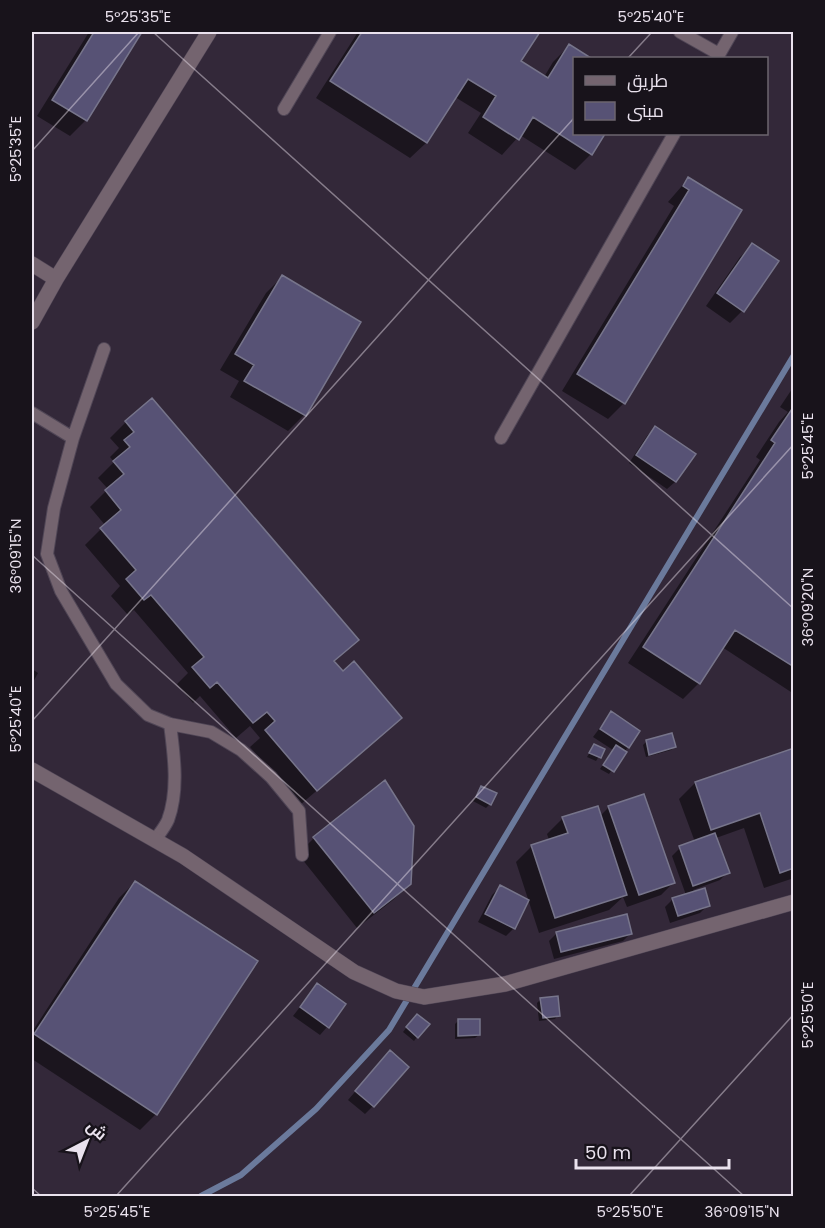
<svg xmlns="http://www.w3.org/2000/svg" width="825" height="1228" font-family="Poppins,Cairo,sans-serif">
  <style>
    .shadow { fill: #0007 }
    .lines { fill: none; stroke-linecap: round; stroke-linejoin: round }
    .stream { stroke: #6b7a9c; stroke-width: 6 }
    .building { fill: #575275; stroke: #77758b; stroke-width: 1.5 }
    .service-casing { stroke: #504656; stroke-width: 14 }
    .minor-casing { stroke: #504656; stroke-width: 16 }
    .service { stroke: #74646f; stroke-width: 12 }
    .minor { stroke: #74646f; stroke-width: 15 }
    .ticks { fill: none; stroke: #eae2ee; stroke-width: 1.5; stroke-opacity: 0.45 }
    .neatline { fill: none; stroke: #eae2ee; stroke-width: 2 }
    .ticks-label { font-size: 15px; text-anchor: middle; fill: #eae2ee }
  </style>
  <rect width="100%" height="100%" fill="#332839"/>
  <path class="shadow" d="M89,32H140L86,120L70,136L37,116Z
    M358,32H537L519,61L544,77L553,62L569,46L588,58H574V134H604L591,154L575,170L520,135L502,155L468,133L481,113L455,97L426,143L410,158L316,98Z
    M688,179L740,211L624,403L608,419L562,391L674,206L668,202Z
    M753,245L777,262L742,311L730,323L706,306L740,257Z
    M282,277L359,322L304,415L288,431L230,397L239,381L220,370L266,293Z
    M794,386V694L722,647L699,683L683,699L628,663L760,460L756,457L779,422L788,412L780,407Z
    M126,422L357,640L334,662L384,733L300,805L250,747L260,738L250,726L236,738L200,696L193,703L177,684L188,673L134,610L128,615L111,596L120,586L85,545L105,525L90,507L108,489L98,478L114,462L110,457L119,448L110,438Z
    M655,428L694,455L675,482L667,489L629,463L647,436Z
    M32,669L38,673L32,684Z
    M611,713L628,747L609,774L600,769L613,750L593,737Z
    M671,735L674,747L671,750L646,757L643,745L646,742Z
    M594,746L603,750L596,761L587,757Z
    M794,750V878L764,888L744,828L716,838L728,872L720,880L693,890L708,905L700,913L670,923L665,907L673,899L686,895L672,856L680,848L695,842L679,799L695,783Z
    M482,787L490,804L486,808L473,801Z
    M609,807L673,883L661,895L627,907L623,897L609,910L539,933L516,862L532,846L549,840L547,834L563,818L600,816Z
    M314,838L409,884L393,900L357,928L298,854Z
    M135,882L156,1114L140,1130L32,1059V1032L119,898Z
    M500,887L514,928L506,936L478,922L492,895Z
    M557,933H631L623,941L554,959L549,941Z
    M317,985L327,1027L320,1035L293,1016Z
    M541,999L558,1015L555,1019L539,1021L537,1003Z
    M413,1019L417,1037L414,1041L403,1032Z
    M458,1021L479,1035L475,1038L455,1039V1024Z
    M382,1060L373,1106L365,1114L348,1100Z"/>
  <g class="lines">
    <path class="stream" d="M201,1196L241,1175L316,1109L389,1030L794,355"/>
  </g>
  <path class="building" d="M94,32H142L87,121L52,100Z
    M362,32H540L521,61L548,78L569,44L591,58H574V134H605L592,155L533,117L519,140L483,117L496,96L468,79L427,143L330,81Z
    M688,177L742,210L625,404L577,374L689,190L683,186Z
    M752,243L779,261L744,312L717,293Z
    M282,275L361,322L306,416L244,381L254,365L235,354Z
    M152,398L359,640L334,661L343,671L354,661L402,718L317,791L265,730L275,721L267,712L253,723L217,682L210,688L192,667L204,657L151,595L144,600L126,579L136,570L100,528L121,510L105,490L124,474L113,461L130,447L124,440L134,432L125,421Z
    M794,406V667L735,630L700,684L643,647L775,443L771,440Z
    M655,426L696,454L676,482L636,455Z
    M611,711L640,731L629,748L600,729Z
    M672,733L676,747L649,755L646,740Z
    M594,744L605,749L601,758L589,753Z
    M616,745L627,752L614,772L603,765Z
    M794,748V868L780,873L760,813L711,830L695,782Z
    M385,780L414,826L411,884L374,913L313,837Z
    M481,786L497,793L491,805L476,797Z
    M644,794L675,883L639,895L608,806Z
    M598,806L627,895L555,918L531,845L568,833L562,817Z
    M715,833L730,873L693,886L679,846Z
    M135,881L258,961L157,1115L34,1034Z
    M500,885L529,900L515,929L485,914Z
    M705,888L710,906L678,916L672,898Z
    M627,914L632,934L561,952L556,932Z
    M317,983L346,1004L329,1028L300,1007Z
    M558,996L560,1016L543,1018L540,998Z
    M417,1014L430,1024L418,1038L406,1027Z
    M458,1019H480V1035L458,1036Z
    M390,1050L409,1067L374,1107L355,1091Z"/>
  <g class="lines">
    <g class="service-casing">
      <path id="service" d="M680,32L719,54
        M717,58L732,32
        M284,109L330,32
        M104,349L73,438L54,508L47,554L61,591L116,684L148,715L170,724L211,732L241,750L271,777L299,811L302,855
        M32,413L73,438
        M501,438L674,134
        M155,840C159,834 165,827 168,820C179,790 174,755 170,724"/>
    </g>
    <g class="minor-casing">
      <path id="minor" d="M32,264L56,279
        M32,322L56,279L209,32
        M32,770L183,856L354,972L396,991L424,997L505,984L794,902"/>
    </g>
    <use href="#service" class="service"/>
    <use href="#minor" class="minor"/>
  </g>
  <path class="ticks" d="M153,32L794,609M628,58L652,32M32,151L139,32M32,555L744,1196M32,721L574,118M32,1188L41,1196M116,1196L794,444M629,1196L794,1014"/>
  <rect width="825" height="1228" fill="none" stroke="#18131b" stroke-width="66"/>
  <rect x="573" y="57" width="195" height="78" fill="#18131b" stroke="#6c666f" stroke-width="1.5"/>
  <rect x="585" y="76" width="30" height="9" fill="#74646f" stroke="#6c666f" stroke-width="1.5"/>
  <text x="627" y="87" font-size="18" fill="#eae2ee">طريق</text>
  <rect x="585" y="102" width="30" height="18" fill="#575275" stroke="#6c666f" stroke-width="1.5"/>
  <text x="627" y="117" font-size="18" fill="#eae2ee">مبنى</text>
  <g transform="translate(87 1141) rotate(42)" stroke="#18131b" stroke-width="4.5" paint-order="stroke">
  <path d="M0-4.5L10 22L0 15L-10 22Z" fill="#eae2ee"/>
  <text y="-9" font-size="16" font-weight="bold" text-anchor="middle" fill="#eae2ee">ش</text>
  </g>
  <path d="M576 1159v9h153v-9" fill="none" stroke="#eae2ee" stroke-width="3"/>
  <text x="585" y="1159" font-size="18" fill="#eae2ee" stroke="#18131b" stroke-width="4.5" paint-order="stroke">50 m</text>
  <rect x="33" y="33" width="759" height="1162" class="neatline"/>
  <g class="ticks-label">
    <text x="138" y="22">5°25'35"E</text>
    <text x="651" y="22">5°25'40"E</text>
    <text transform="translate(16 149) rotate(-90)" y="5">5°25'35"E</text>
    <text transform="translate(808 446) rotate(-90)" y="5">5°25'45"E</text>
    <text transform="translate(16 556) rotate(-90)" y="5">36°09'15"N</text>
    <text transform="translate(808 607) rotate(-90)" y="5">36°09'20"N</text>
    <text transform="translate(16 719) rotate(-90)" y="5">5°25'40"E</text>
    <text transform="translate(808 1015) rotate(-90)" y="5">5°25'50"E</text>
    <text x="117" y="1217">5°25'45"E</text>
    <text x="630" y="1217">5°25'50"E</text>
    <text x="742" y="1217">36°09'15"N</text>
  </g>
</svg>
